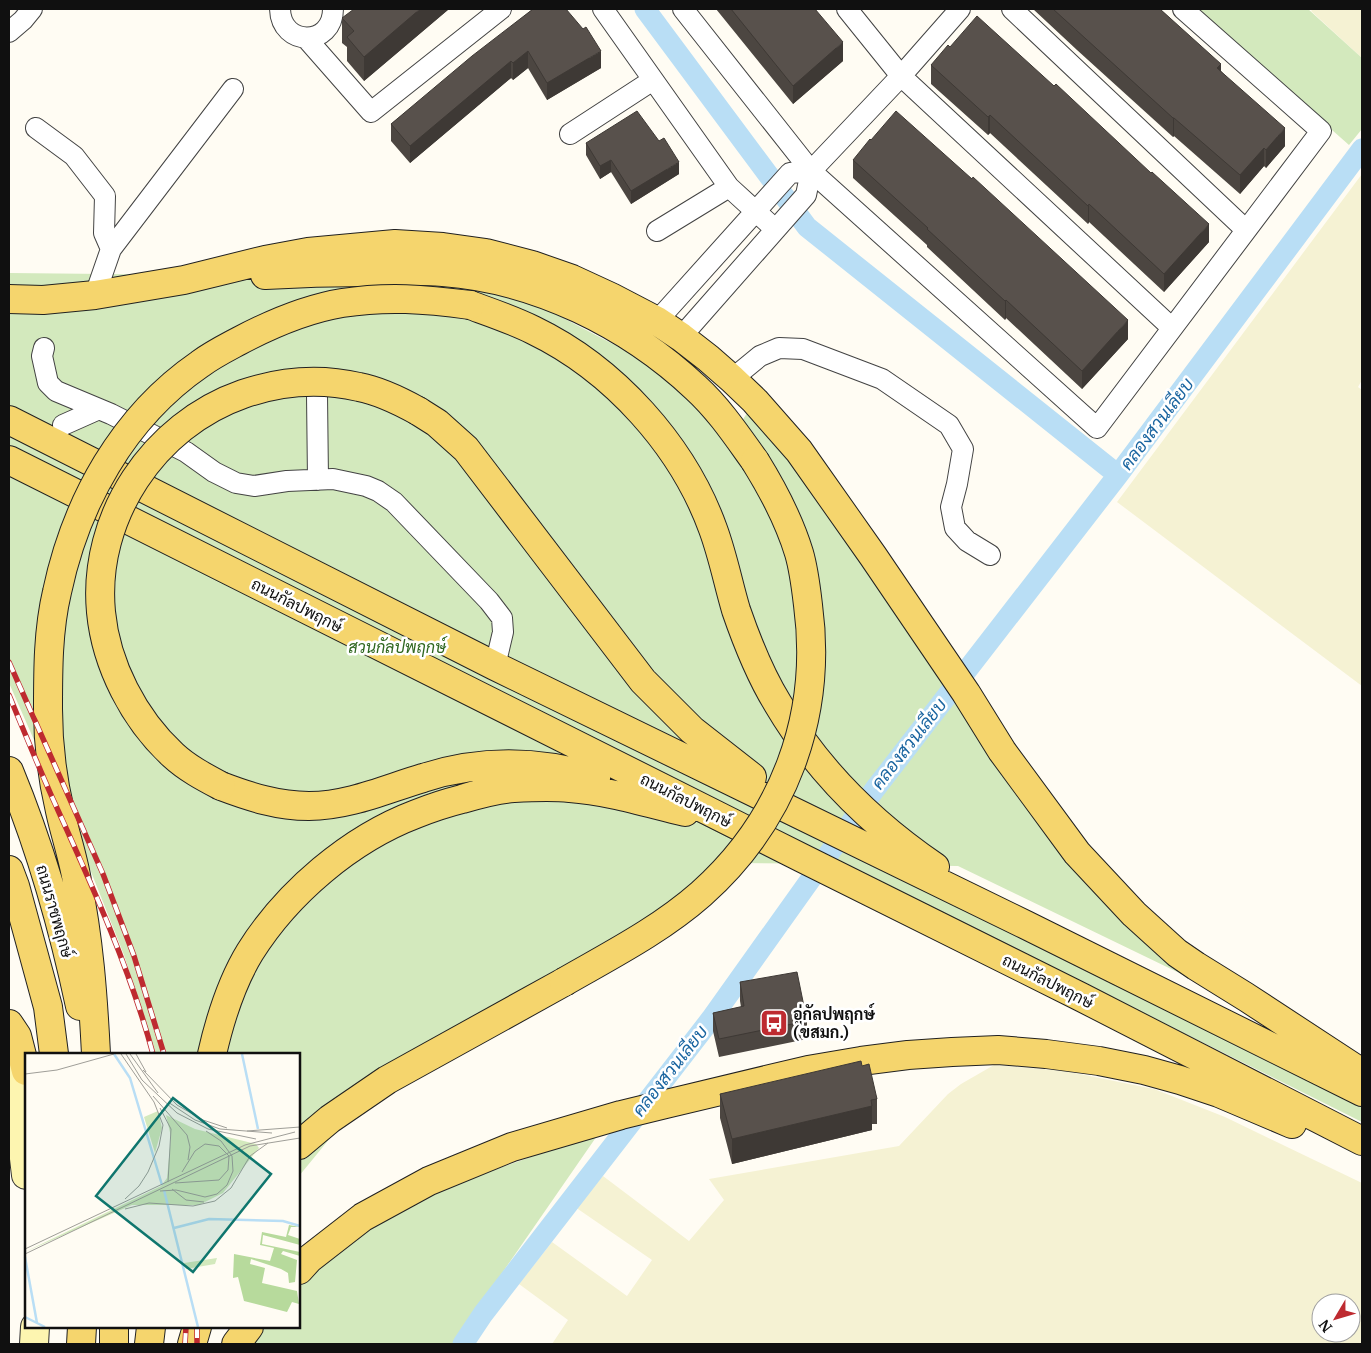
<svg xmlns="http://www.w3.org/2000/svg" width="1371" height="1353" font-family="Merriweather,Sarabun,serif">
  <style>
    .farmland { fill: #f5f2d3; fill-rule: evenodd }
    .green { fill: #d3e9bd }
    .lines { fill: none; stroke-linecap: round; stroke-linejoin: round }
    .canal { stroke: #b9def5; stroke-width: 21 }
    .minor-casing { stroke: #434343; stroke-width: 22 }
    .secondary-casing { stroke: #323232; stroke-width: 30 }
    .primary-casing { stroke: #212121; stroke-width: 30 }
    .minor { stroke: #fff; stroke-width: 20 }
    .secondary { stroke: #fdf5b0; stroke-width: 28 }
    .primary { stroke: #f5d56d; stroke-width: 28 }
    .rail-casing { stroke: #be2a30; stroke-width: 5.5 }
    .rail { stroke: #fff; stroke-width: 4; stroke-dasharray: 11; stroke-linecap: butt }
    .primary-bridge-casing { stroke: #212121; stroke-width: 30; stroke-linecap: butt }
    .primary-bridge { stroke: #f5d56d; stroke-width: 28 }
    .wall { fill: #4c4641 }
    .shaded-wall { fill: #3e3935 }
    .building { fill: #58514c; stroke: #3e3935 }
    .labels { text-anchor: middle; stroke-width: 5; stroke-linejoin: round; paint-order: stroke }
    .street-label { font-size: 16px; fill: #101010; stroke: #fff }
    .park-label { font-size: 16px; font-style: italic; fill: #2f6720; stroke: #fff }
    .poi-label { font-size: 16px; font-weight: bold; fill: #101010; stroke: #fff; text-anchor: start }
    .water-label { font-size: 18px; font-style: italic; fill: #1a65a0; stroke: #fff }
    .inset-river { fill: none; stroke: #b9def5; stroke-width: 2.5 }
    .inset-road { fill: none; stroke: #9f9e98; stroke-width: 1 }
    .view { fill: #0f766e; fill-opacity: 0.15; stroke: #0f766e; stroke-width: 2.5 }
    .inset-edge { fill: none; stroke: #101010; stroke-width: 2.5 }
  </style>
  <rect width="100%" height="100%" fill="#fffcf3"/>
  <path class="farmland" d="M1313,9H1362V58L1311,11Z
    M1362,174V380L1358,387L1362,390V686L1117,502Z
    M994,1065L1065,1071L1154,1089L1225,1117L1362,1183V1344H552L568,1320L519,1284L552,1242L627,1296L652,1260L575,1207L603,1176L689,1241L724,1200L709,1179L899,1146L948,1094L961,1084ZM1321,1303H1351V1333H1321Z"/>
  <path class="green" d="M1195,9H1308L1362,58V129L1349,145Z
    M9,273L487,278L670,374L734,433L755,401L1007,749L1200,983L958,866L881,865L1362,1105V1122L845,864L732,863L358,1104L299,1176V1054H155L124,955L84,854L9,683Z
    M599,1133L453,1344H252L263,1327H299V1287L341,1245L381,1214L474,1177Z"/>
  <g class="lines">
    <path class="canal" d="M645,9L807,227L1118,475
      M463,1344L483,1314L711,1019L875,789L1118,475L1362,149"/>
    <g class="minor-casing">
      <path id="minor" d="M280,9C281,47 333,47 333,9
        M603,9L729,187L775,229
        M683,9L811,171L1097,428L1321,131L1183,9
        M847,9L901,76L1172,328
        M1012,9L1246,230
        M9,32L23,20L32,9
        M306,38L371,112L501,9
        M36,128L74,156L105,196L104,233L111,249L95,295
        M570,134L653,80
        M657,231L729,187
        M111,249L233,89
        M657,321L790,173L811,171
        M681,337L806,195L811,171L901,76L960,9
        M44,348L42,356L48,383L56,391L111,414L186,452L214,472L236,483L254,486L287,481L333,479L366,486L378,491L394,502L489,601L502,618L503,632L495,666
        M732,379L760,356L779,348L803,349L882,379L949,425L963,449L957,484L951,507L955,528L967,541L990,555
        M317,395L318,480
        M63,425L99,409"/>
    </g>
    <g class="secondary-casing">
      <path id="secondary" d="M10,1040L26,1175
        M34,1344L35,1327"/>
    </g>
    <g class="primary-casing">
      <path id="primary" d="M265,275C299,273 333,272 367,272C392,271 417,270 443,272C536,279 628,324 696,388C719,409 737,436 755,461
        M9,299L43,300L95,295L184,280L265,260L308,252L395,244L443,247L486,253L532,265L572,279L611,297L657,321L681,337L708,358L732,379L755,401L799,451L873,556L966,693L1002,751L1077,853L1134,914L1177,953L1196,966L1246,997L1362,1073
        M470,305C492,313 513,320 533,330C614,369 683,446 713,529C723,556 728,583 736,610C747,642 760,675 778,704C817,770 872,824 935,867
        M418,411L437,423L466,449L643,681L692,730L752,777
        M9,420L495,666L1026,925L1362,1092
        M9,460L802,858L1081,997L1362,1141
        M48,709C48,743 52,777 60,811C65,834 73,857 77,881C89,939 93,995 96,1054
        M9,771C40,846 63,926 80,1006
        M221,786C250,797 278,806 309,806C349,806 386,789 423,778C482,759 538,760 596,778
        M9,870L15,886L48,1007L54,1054
        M9,1024L17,1036L26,1071
        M212,1054C220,1019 231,983 250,952C287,893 350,839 416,814C431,808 446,803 462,799C479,794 496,789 514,788C532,787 552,786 570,788C609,791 647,803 685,812
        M299,1145L330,1119L387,1080L564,982
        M299,1270L309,1259L363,1217L429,1181L512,1147L621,1115L666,1104L808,1070L861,1061L908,1055L952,1052L998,1050L1046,1054L1099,1061L1144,1070L1180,1080L1219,1093L1292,1124
        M81,1344L82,1327
        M114,1344V1327
        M149,1344L151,1327
        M192,1344L197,1327
        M236,1344L249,1327"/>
    </g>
    <use href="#minor" class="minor"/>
    <use href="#secondary" class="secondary"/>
    <use href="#primary" class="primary"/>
    <g class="rail-casing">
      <path id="rail" d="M9,662L103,874L134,956L164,1054
        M9,695C23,729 37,763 52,797C90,881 129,965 153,1054
        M197,1327V1344
        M185,1344L186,1327"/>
    </g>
    <use href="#rail" class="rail"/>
    <g class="primary-bridge-casing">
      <path id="primary-bridge" d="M48,709C48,670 48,630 57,592C76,502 123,417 200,364C212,355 226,348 239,341C271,324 306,309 342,303C387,296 425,299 470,305
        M221,786C204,777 187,768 173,755C134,719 106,665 101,612C92,517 154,425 243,394C281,381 320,378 359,387C380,391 400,401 418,411
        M564,982C611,955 660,930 701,894C784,820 823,716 808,605C806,588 804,570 799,553C789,520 773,490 755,461"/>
    </g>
    <use href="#primary-bridge" class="primary-bridge"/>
  </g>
  <path class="wall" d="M449,9L364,81L347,61V47L342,43V18Z
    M533,9L601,68L547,100L528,68L513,80L511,78L410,163L391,141V124Z
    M716,9H815L843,61L793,104Z
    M1033,9H1160L1221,71L1285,146L1266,168L1264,166L1240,194L1174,136L1173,137L1077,50Z
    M931,65L1209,242L1164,292L1089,222L1088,224L990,133L988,135L931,84Z
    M586,143L679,174L631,204L611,172L600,179L586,155Z
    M853,160L1128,339L1082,389L1006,318L1005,320L927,247V245L853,178Z
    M740,982L807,1021V1039L719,1057L713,1031V1013L741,1007L740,1001Z
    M862,1066L877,1099V1124H872V1130L732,1164L720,1118V1094Z"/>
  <path class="shaded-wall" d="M420,9H449L364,81V57Z
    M843,42V61L793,104V86Z
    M528,51V68L513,80V63Z
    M601,51V68L547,100V83Z
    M511,61V78L410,163V146Z
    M1221,64V82L1217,68Z
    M990,115V133L988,135V117Z
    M1173,118H1174V136L1173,137Z
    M1285,128V146L1266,168V150Z
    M1264,148V166L1240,194V175Z
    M611,160V172L600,179V166Z
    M679,162V174L631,204V191Z
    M1089,204V222L1088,224V206Z
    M1209,224V242L1164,292V274Z
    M1006,300V318L1005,320V301Z
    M1128,320V339L1082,389V371Z
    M872,1106V1130L732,1164V1139Z"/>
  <path class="building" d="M354,9H420L364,57L347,37L354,31L342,18Z
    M533,9H566L583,29L586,27L601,51L547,83L528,51L513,63L511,61L410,146L391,124L472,56Z
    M731,9H815L843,42L793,86Z
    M1053,9H1160L1221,64L1217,68L1285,128L1266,150L1264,148L1240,175L1174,118H1173Z
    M977,16L1054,86L1056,84L1151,173L1152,172L1209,224L1164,274L1089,204L1088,206L990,115L988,117L931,65L948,45L950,47Z
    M637,111L659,141L664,138L679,162L631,191L611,160L600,166L586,143Z
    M896,111L972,179L973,177L1128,320L1082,371L1006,300L1005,301L927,229L928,228L853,160L870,139L871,140Z
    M797,972L807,1021L719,1039L713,1013L744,1006L740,982Z
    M861,1061L862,1066L869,1064L877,1099L871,1100L872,1106L732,1139L720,1094Z"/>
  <defs>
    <g id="bus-square" transform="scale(1.4375)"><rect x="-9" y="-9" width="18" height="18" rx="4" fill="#be2a30" stroke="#fff"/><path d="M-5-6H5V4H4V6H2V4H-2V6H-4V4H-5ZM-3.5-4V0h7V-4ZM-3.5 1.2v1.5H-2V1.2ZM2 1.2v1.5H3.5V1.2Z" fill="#fff"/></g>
  </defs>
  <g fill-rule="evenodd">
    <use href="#bus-square" x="774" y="1023"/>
  </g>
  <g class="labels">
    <g class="street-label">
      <text transform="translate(297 605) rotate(27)" y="6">ถนนกัลปพฤกษ์</text>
      <text transform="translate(686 800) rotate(27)" y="6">ถนนกัลปพฤกษ์</text>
      <text transform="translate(55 911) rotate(74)" y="6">ถนนราชพฤกษ์</text>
      <text transform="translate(1048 981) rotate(27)" y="6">ถนนกัลปพฤกษ์</text>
    </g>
    <g class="park-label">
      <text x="397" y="653">สวนกัลปพฤกษ์</text>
    </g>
    <g class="poi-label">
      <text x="793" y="1020">อู่กัลปพฤกษ์<tspan x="793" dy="18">(ขสมก.)</tspan></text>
    </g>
    <g class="water-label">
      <text transform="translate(1157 424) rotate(-53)" y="6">คลองสวนเลียบ</text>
      <text transform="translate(909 744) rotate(-52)" y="6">คลองสวนเลียบ</text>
      <text transform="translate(670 1071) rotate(-52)" y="6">คลองสวนเลียบ</text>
    </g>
  </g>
  <g transform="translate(25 1053)">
    <rect width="275" height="275" fill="#fffcf3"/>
    <path d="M133,58L137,75L130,100L119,64ZM141,62L170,76L231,91L234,95L198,140L174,152H107L0,199L136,133L142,125L146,84ZM192,205L190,211L161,216L159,210Z" fill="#d3e9bd"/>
    <path d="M264,172L275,174H266L263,182L275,186V192L238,182L237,191L275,199V203L258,198L256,201L272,207L270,229L264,230L263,220L256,216L226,206L225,211L240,215L237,230L272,238L274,251L267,249L262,259L219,248L213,224L208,225L209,201L245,208L249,195L235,192L237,179L261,184Z" fill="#b7da9c"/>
    <path class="inset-river" d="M89,1L105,25L137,132M217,1L233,76M139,137L173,274M149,175L184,166L258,168L275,173M0,204L12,270M0,264L20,274"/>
    <path class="inset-road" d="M96,1L129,49L138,72L134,93L123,119L114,133L100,146M101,1L117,27L152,60L183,76L231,86M105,1L133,40M111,1L121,19M118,17L152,52L178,67L202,75M0,21L32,17L89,1M128,43L162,82L165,94L163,107M143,49L170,67L195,76L247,80M135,55L146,76L143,129M222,78L275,74M150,130L194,127L203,117L204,103L194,93L180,91L170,98L157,119M147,136L161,147L179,149M135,138L151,137L180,144L192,141L202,132L208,118L207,103L196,88L181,78M100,156L124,150L168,153L190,148L206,135L225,103L243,90M0,196L220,92L270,79M0,201L225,93L275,85"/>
    <path class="view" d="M148,45L246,121L168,219L71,143Z"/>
    <rect width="275" height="275" class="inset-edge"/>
  </g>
  <rect width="1371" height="1353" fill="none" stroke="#101010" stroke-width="20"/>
  <g transform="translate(1336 1318) rotate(232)"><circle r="24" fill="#ffffff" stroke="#9f9f9f"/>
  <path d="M0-4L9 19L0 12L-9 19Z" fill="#be2a30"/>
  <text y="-8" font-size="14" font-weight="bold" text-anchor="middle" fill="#101010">N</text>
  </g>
</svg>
